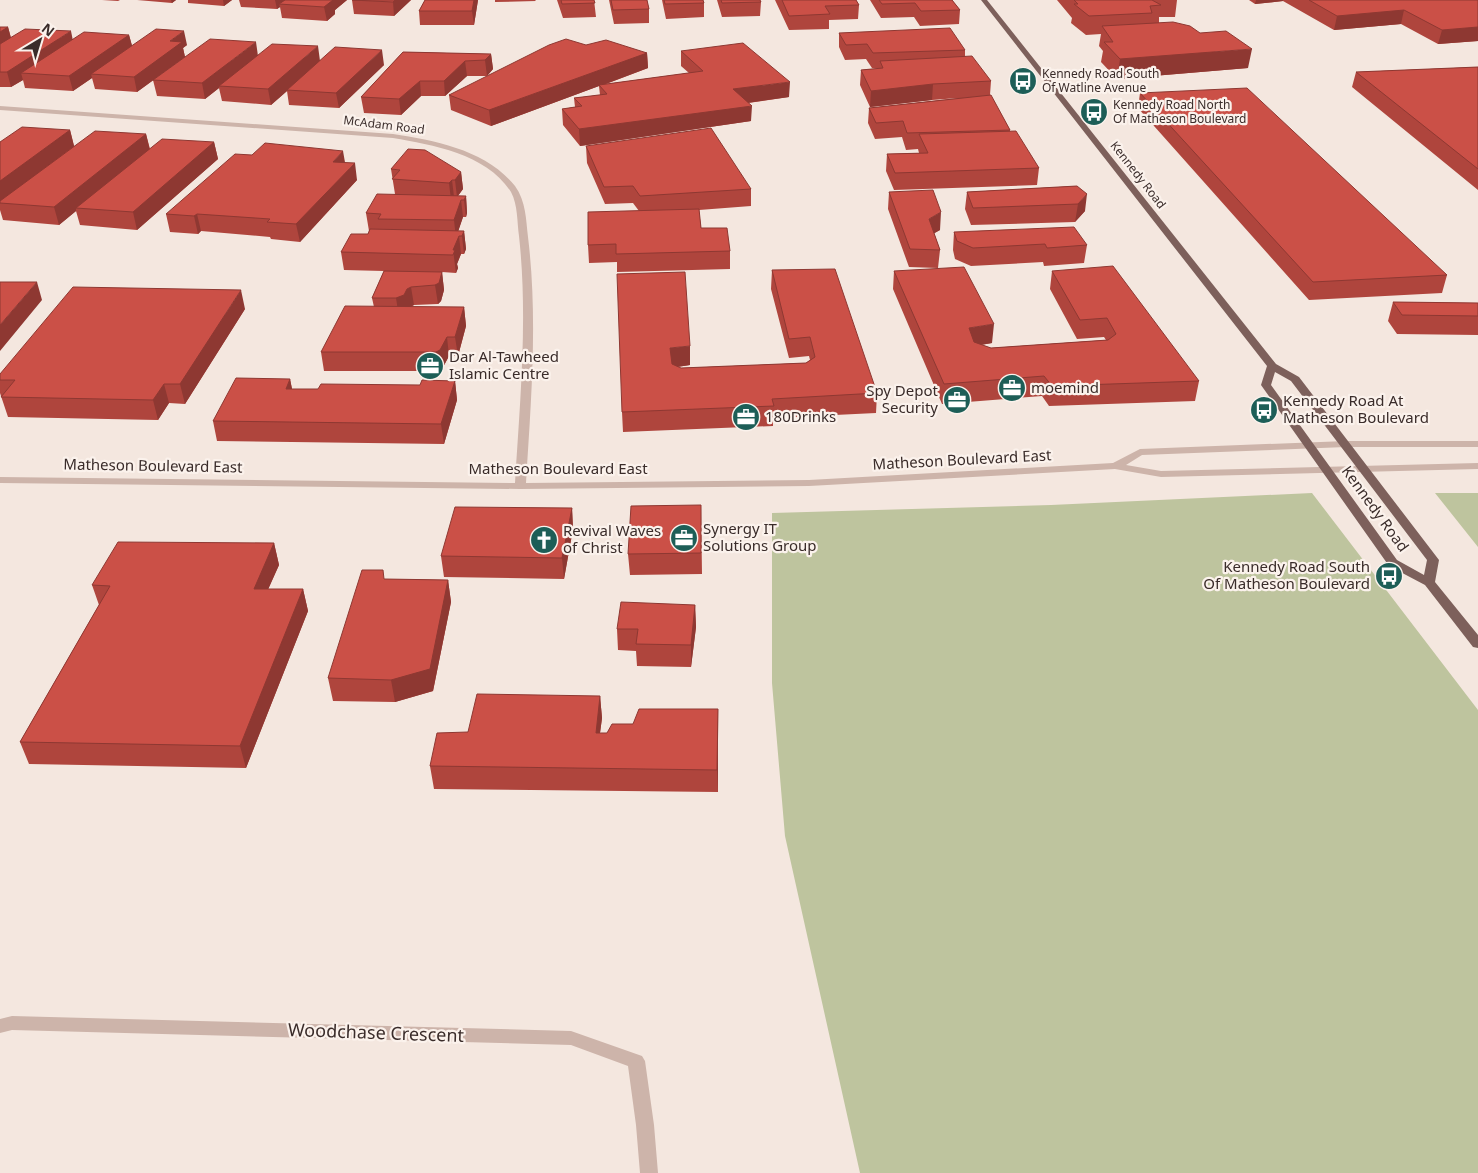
<svg xmlns="http://www.w3.org/2000/svg" width="1478" height="1173" font-family="'Noto Sans',sans-serif">
  <style>
    .green { fill: #bec49e }
    .lines { fill: none; stroke-linecap: round; stroke-linejoin: round }
    .minor { fill: #cdb4aa; fill-rule: evenodd }
    .major { fill: #7d605b; fill-rule: evenodd }
    .wall { fill: #af453d }
    .shaded-wall { fill: #8e3832 }
    .building { fill: #cb5047; stroke: #8e3832 }
    .labels { text-anchor: middle; stroke-width: 4.5; stroke-linejoin: round; paint-order: stroke }
    .far-poi-label { font-size: 12px; fill: #3a2c2a; stroke: #fbf2ec; text-anchor: start }
    .far-street-label { font-size: 12px; fill: #3a2c2a; stroke: #fbf2ec }
    .poi-label { font-size: 15px; fill: #3a2c2a; stroke: #fbf2ec; text-anchor: start }
    .street-label { font-size: 15px; fill: #3a2c2a; stroke: #fbf2ec }
    .near-street-label { font-size: 18px; fill: #3a2c2a; stroke: #fbf2ec }
  </style>
  <rect width="100%" height="100%" fill="#f4e7df"/>
  <path class="green" d="M1312,493L1478,710V1173H860L785,836L772,683V513L1051,505Z
    M1435,493H1478V547Z"/>
  <g class="lines">
    <path class="minor" d="M0,106L393,134C437,141 486,150 515,186C526,201 526,220 528,237C538,319 531,401 526,483L809,480L1113,463L1140,449L1346,441H1478V447H1346L1142,455L1126,465L1161,471L1478,463V469L1161,477L1115,469L809,486L520,489L0,483V477L515,483C520,401 528,318 519,236C517,222 518,205 511,192C487,154 433,145 393,138L0,110Z
      M12,1016L571,1031L642,1056L645,1061L654,1125L658,1173H640L636,1125L628,1066L571,1045L12,1030L0,1033V1019Z"/>
    <path class="major" d="M981,0H987L1276,364L1299,377L1439,560L1435,582L1478,635V648L1473,647L1425,585L1389,566L1261,385L1267,366ZM1275,372L1291,381L1427,560L1424,575L1397,560L1271,385Z"/>
  </g>
  <path class="wall" d="M102,0H120L118,1Z
    M137,0H176L172,3Z
    M188,0H232L224,6L188,3Z
    M239,0H347L335,10V14L327,21L282,18L280,7L277,9L241,7Z
    M352,0H411L394,16L354,14Z
    M425,0H478L474,25H420L419,11Z
    M495,0H535L536,1L495,2Z
    M557,0H594L596,17L563,18Z
    M609,0H647L649,9V23L614,24Z
    M662,0H703L704,3V17L666,19Z
    M717,0H760L761,2L760,16L722,17Z
    M775,0H856L859,5L858,19L829,20V29L789,30Z
    M870,0H952L960,10L959,24L920,26L914,17L881,18Z
    M1057,0H1177L1175,17H1159V23L1248,68L1117,79L1101,62L1103,51L1099,46L1101,34L1086,35L1071,23L1072,18Z
    M1249,0H1478V41L1438,44L1401,24L1334,30L1283,1L1255,4Z
    M0,27H8L11,38L73,39L129,35L132,46L187,45L183,48L185,57L137,92L95,89L92,78L73,91L25,88L23,80L11,87H0Z
    M839,33L965,50V56L991,81L990,95L1010,130V131L1039,168L1037,185L894,190L886,171L887,154L919,153L918,149L906,150L902,137L875,139L868,123L869,108L958,98L932,100L870,107L860,85L861,70L880,68H872L866,59L845,60L839,47Z
    M586,45L647,53L648,68L606,84L689,73L681,66V51L789,97L748,103L751,121L580,146L563,125L562,109L575,107L574,98L600,95L599,86L491,126L451,110L449,95Z
    M403,52L491,54L493,69L487,76H467L445,96H421L401,115L364,113L361,97Z
    M258,55L320,60L384,65L339,108L289,105L287,91L271,105L222,101L219,88L205,99L157,96L153,80Z
    M1478,67V190L1352,87L1356,72Z
    M1140,93L1447,275L1442,293L1309,300L1138,108Z
    M70,130L74,146L146,134L150,149L214,142L218,159L137,230L80,225L76,211L59,225L3,220L0,210V142Z
    M586,146L751,189V206L699,210L701,228L730,251V269L617,272V262L589,263L588,245L639,211L633,203L605,204L587,163Z
    M345,163L357,180L300,242L271,239L270,237L201,231L198,234L170,232L166,214Z
    M391,169L461,172L463,189L458,196H466L467,213L466,217H463L458,231H464L466,249L464,254H461L457,264L458,268L456,273L442,272L444,290L441,301L438,304L414,305L411,307H464L466,326L458,356H449L442,369L439,371H324L321,352L374,307L372,298L384,271L344,270L341,252L368,234L369,231L366,213L395,194Z
    M1077,186L1085,211L1075,222L971,225L965,209L967,192Z
    M889,192L940,230L934,233L940,250L938,268L909,267L888,209Z
    M954,232L1087,245L1084,263L1044,266L1043,262L971,266L955,259L953,250Z
    M772,270L877,393L876,413L773,418V426L623,432L622,412L690,346V365L677,367L681,368L806,363L810,360L809,356L789,358L771,289Z
    M894,271L992,343L981,345L991,348L1106,340L1104,337L1077,339L1050,289L1052,271L1199,381L1195,401L1049,406L1042,396L942,404L893,289Z
    M1393,302L1478,303V335L1397,334L1388,321Z
    M245,309L185,404L169,403L158,420L8,417L0,393V374Z
    M290,379L292,389H318L420,385L455,381L457,400L444,444L217,441L213,421Z
    M701,505L702,574L630,575L628,554Z
    M572,508L573,529L564,579L444,577L441,556Z
    M274,543L279,565L268,589H303L308,611L246,768L29,764L20,742L99,605L92,585Z
    M384,579L448,580L451,602L433,691L395,702L333,701L328,678Z
    M695,605L696,627L691,667L637,666L636,651L618,650L617,629Z
    M600,696L602,718L600,733H607L633,724L718,709V792L434,789L430,766L468,732Z"/>
  <path class="shaded-wall" d="M171,0H176L172,3Z
    M223,0H232L224,6Z
    M275,0H290L279,4L280,7L277,9Z
    M327,0H347L335,10V14L327,21L324,7Z
    M395,0H411L394,16L393,2Z
    M474,0H478L474,25L472,11Z
    M1256,0H1283V1L1255,4Z
    M1404,10L1401,24L1334,30L1337,16Z
    M8,27L12,42L0,49V32Z
    M1478,27V41L1438,44L1442,30Z
    M71,31L74,46L21,73L23,80L11,87L7,72Z
    M184,31L187,45L183,48L185,57L137,92L134,77L170,41Z
    M129,35L133,49L91,74L92,78L73,91L69,76Z
    M256,42L258,56L219,86V88L205,99L202,83Z
    M318,46L320,61L287,90V91L271,105L268,89Z
    M1252,49L1248,68L1117,79L1120,59Z
    M382,50L384,65L339,108L336,93Z
    M647,53L648,68L600,86L599,85V86L491,126L489,110Z
    M491,54L493,69L487,76L485,60Z
    M465,61L467,76L445,96L444,81Z
    M420,81L421,96L401,115L399,99Z
    M790,82L789,97L733,105V89Z
    M933,84L932,100L870,107L871,91Z
    M752,106L751,121L580,146L579,129Z
    M70,130L74,146L0,202V181Z
    M146,134L150,151L76,208V211L59,225L54,207Z
    M214,142L218,159L137,230L133,212Z
    M343,151L346,168L333,162Z
    M355,163L357,180L300,242L296,224Z
    M461,172L463,189L457,197L455,180Z
    M452,180L454,197L451,200L449,183Z
    M1087,194L1085,211L1075,222L1078,204Z
    M466,196L467,213L466,217L464,200Z
    M461,200L463,217L456,238L454,220Z
    M941,212L940,230L928,237L929,219Z
    M197,214L201,231L198,234L194,216Z
    M464,231L466,249L464,254L462,236Z
    M459,236L461,254L457,264L458,268L456,273L453,250Z
    M442,272L444,290L441,301L438,304L435,285Z
    M37,282L42,300L0,351V325Z
    M411,287L414,305L409,307L399,317L396,298L407,289Z
    M241,290L245,309L185,404L180,384Z
    M464,307L466,326L458,356L455,337Z
    M994,324L992,343L967,347L969,328Z
    M447,337L449,356L442,369L439,371L436,352Z
    M690,346V365L670,368V348Z
    M290,379L294,399L286,389Z
    M455,381L457,400L444,444L441,424Z
    M164,384L169,403L158,420L153,400Z
    M572,508L573,529L564,579L562,558Z
    M274,543L279,565L259,610L254,589Z
    M448,580L451,602L433,691L395,702L391,680Z
    M303,589L308,611L246,768L240,746Z
    M695,605L696,627L691,667V645Z
    M600,696L602,718L597,755L596,733Z
    M718,709V792L717,770Z"/>
  <path class="building" d="M285,0H333L324,7L279,4Z
    M352,0H395L393,2Z
    M425,0H474L472,11H419Z
    M561,0H594L595,3L562,4Z
    M611,0H647L649,9L613,10Z
    M664,0H703L704,3L665,4Z
    M721,0H760L761,2L722,3Z
    M782,0H856L859,5L825,6L830,14L789,16Z
    M879,0H952L960,10L921,11L915,3L882,4Z
    M1074,0H1152L1161,5L1150,6L1152,13L1089,16L1074,4H1078Z
    M1309,0H1478V27L1442,30L1404,10L1337,16Z
    M1173,22L1190,26L1200,33L1226,31L1252,49L1120,59L1104,42H1113L1102,26Z
    M0,27H8L0,32Z
    M950,28L965,50L873,53L867,44L846,45L839,33Z
    M25,29L71,31L7,72H0V44Z
    M156,29L184,31L170,41L182,42L134,77L91,74Z
    M84,32L129,35L69,76L21,73Z
    M210,39L256,42L202,83L153,80Z
    M566,39L586,45L606,40L647,53L489,110L449,95L549,45Z
    M743,43L790,82L733,89L752,106L579,129L562,109L582,106L574,98L607,94L599,85L703,71L681,51Z
    M272,44L318,46L268,89L219,86Z
    M335,47L382,50L336,93L287,90Z
    M403,52L491,54L485,60L465,61L444,81H420L399,99L361,97Z
    M972,56L991,81L933,84L871,91L861,70L883,68L880,61Z
    M1478,67V169L1356,72Z
    M1247,88L1447,275L1313,282L1140,93Z
    M991,95L1010,130L907,133L903,121L876,123L869,108Z
    M22,127L70,130L0,181V142Z
    M711,128L751,189L640,196L633,186L604,187L586,146Z
    M95,131L146,134L54,207L0,203V201Z
    M1016,131L1039,168L895,173L887,154L928,153L919,134Z
    M162,139L214,142L133,212L76,208Z
    M265,143L343,151L333,162L355,163L296,224L267,222L270,219L197,214L194,216L166,214L235,154L252,155Z
    M408,149L425,150L461,172L455,180H452L449,183L392,179L400,170L391,169Z
    M1077,186L1087,194L1078,204L973,208L967,192Z
    M933,190L941,212L929,219L940,250L910,249L889,192Z
    M377,194L466,196L464,200H461L454,220L378,219L381,214L366,213Z
    M699,209L701,228H727L730,251L616,254V244L588,245V212Z
    M1074,227L1087,245L1047,248L1045,244L973,248L957,241L954,232Z
    M370,229L464,231L462,236H459L453,250H455L453,255L341,252L351,234H368Z
    M1113,266L1199,381L1052,386L1044,376L944,384L894,271L964,267L994,324L969,328L974,342L991,348L1108,340L1116,334L1107,318L1080,320L1052,271Z
    M835,269L877,393L772,399L774,406L622,412L617,274L685,272L690,346L670,348L672,364L681,368L806,363L815,357L810,337L789,339L772,270Z
    M384,271L442,272L439,283L435,285L411,287L407,289L404,295L396,298H372Z
    M0,282H37L0,325Z
    M73,287L241,290L180,384H164L153,400L1,397L15,380H0V374Z
    M1393,302L1478,303V316L1402,315Z
    M345,306L464,307L455,337H447L440,350L436,352H321Z
    M236,378L290,379L286,389H318L321,384L420,385L422,380L455,381L441,424L213,421Z
    M701,505V553L628,554L631,506Z
    M455,507L572,508L562,558L441,556Z
    M118,542L274,543L254,589H303L240,746L20,742L110,586L92,585Z
    M362,570H383L384,579L448,580L430,669L391,680L328,678Z
    M621,602L695,605L691,645L636,644L638,629H617Z
    M477,694L600,696L596,733H607L612,724H633L639,709H718L717,770L430,766L437,733L468,732Z"/>
  <defs>
    <g id="bus-disc" transform="scale(1.4375)"><circle r="9.5" fill="#1d5e57" stroke="#fbf2ec"/><path d="M-5-6H5V4H4V6H2V4H-2V6H-4V4H-5ZM-3.5-4V0h7V-4ZM-3.5 1.2v1.5H-2V1.2ZM2 1.2v1.5H3.5V1.2Z" fill="#fff"/></g>
    <g id="office-disc" transform="scale(1.4375)"><circle r="9.5" fill="#1d5e57" stroke="#fbf2ec"/><path d="M-6-3h4V-5.5h4V-3h4V5H-6ZM-1-4.5V-3h2v-1.5ZM-6 0V1H6V0Z" fill="#fff"/></g>
    <g id="church-disc" transform="scale(1.4375)"><circle r="9.5" fill="#1d5e57" stroke="#fbf2ec"/><path d="M-1.2-6h2.4v3.5h3.3v2.4h-3.3V6h-2.4V-.1h-3.3v-2.4h3.3Z" fill="#fff"/></g>
  </defs>
  <g fill-rule="evenodd">
    <use href="#bus-disc" x="1023" y="81"/>
    <use href="#bus-disc" x="1094" y="112"/>
    <use href="#office-disc" x="430" y="366"/>
    <use href="#office-disc" x="1012" y="388"/>
    <use href="#office-disc" x="957" y="400"/>
    <use href="#bus-disc" x="1264" y="410"/>
    <use href="#office-disc" x="746" y="417"/>
    <use href="#office-disc" x="684" y="538"/>
    <use href="#church-disc" x="544" y="540"/>
    <use href="#bus-disc" x="1389" y="576"/>
  </g>
  <g class="labels">
    <g class="far-poi-label">
      <text x="1042" y="78">Kennedy Road South<tspan x="1042" dy="14">Of Watline Avenue</tspan></text>
      <text x="1113" y="109">Kennedy Road North<tspan x="1113" dy="14">Of Matheson Boulevard</tspan></text>
    </g>
    <g class="far-street-label">
      <text transform="translate(384 125) rotate(7)" y="4">McAdam Road</text>
      <text transform="translate(1138 175) rotate(52)" y="4">Kennedy Road</text>
    </g>
    <g class="poi-label">
      <text x="449" y="362">Dar Al-Tawheed<tspan x="449" dy="17">Islamic Centre</tspan></text>
      <text x="1031" y="393">moemind</text>
      <text x="938" y="396" text-anchor="end">Spy Depot<tspan x="938" dy="17">Security</tspan></text>
      <text x="1283" y="406">Kennedy Road At<tspan x="1283" dy="17">Matheson Boulevard</tspan></text>
      <text x="765" y="422">180Drinks</text>
      <text x="703" y="534">Synergy IT<tspan x="703" dy="17">Solutions Group</tspan></text>
      <text x="563" y="536">Revival Waves<tspan x="563" dy="17">of Christ</tspan></text>
      <text x="1370" y="572" text-anchor="end">Kennedy Road South<tspan x="1370" dy="17">Of Matheson Boulevard</tspan></text>
    </g>
    <g class="street-label">
      <text transform="translate(962 460) rotate(-3)" y="5">Matheson Boulevard East</text>
      <text transform="translate(153 466) rotate(1)" y="5">Matheson Boulevard East</text>
      <text x="558" y="474">Matheson Boulevard East</text>
      <text transform="translate(1375 509) rotate(54)" y="5">Kennedy Road</text>
    </g>
    <g class="near-street-label">
      <text transform="translate(376 1033) rotate(2)" y="6">Woodchase Crescent</text>
    </g>
  </g>
  <g transform="translate(40 40) rotate(38)" stroke="#fbf2ec" stroke-width="4" paint-order="stroke">
  <path d="M0-4L9 19L0 12L-9 19Z" fill="#3a2c2a"/>
  <text y="-8" font-size="14" font-weight="bold" text-anchor="middle" fill="#3a2c2a">N</text>
  </g>
</svg>
